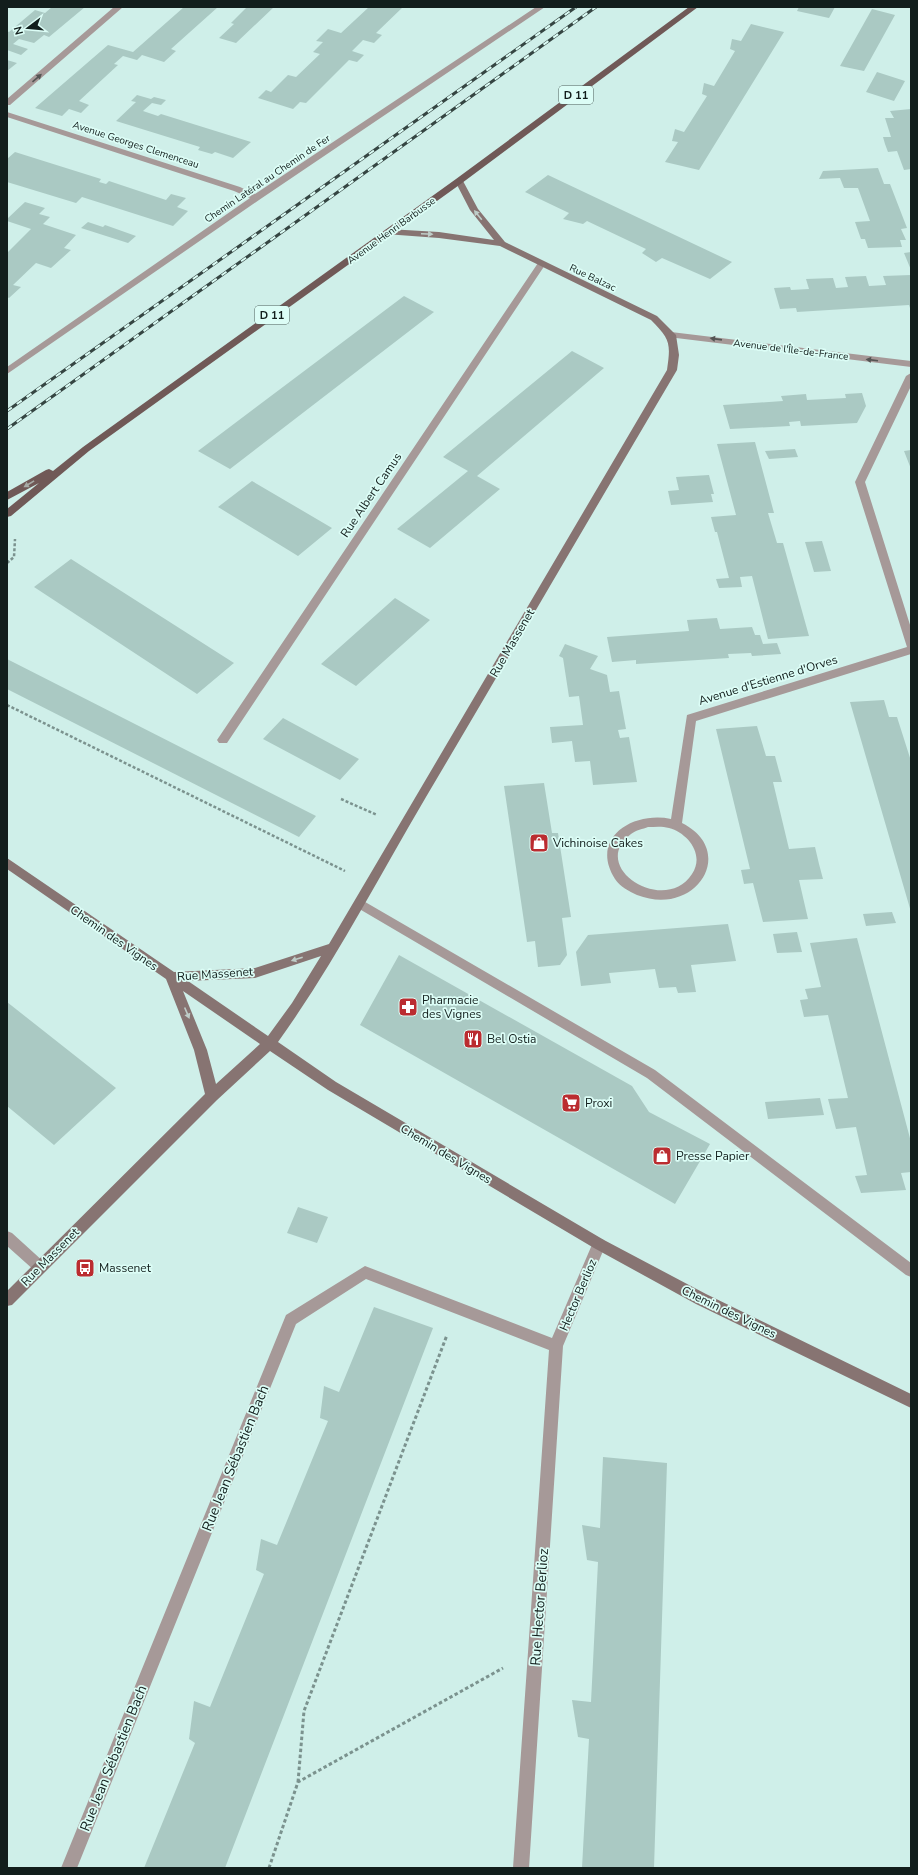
<svg xmlns="http://www.w3.org/2000/svg" width="918" height="1875" font-family="'Nunito Sans',sans-serif">
  <style>
    .building { fill: #aac9c3 }
    .lines { fill: none; stroke-linecap: round; stroke-linejoin: round }
    .path-far1 { stroke: #7b928e; stroke-width: 2.5; stroke-dasharray: 3 2; stroke-linecap: butt }
    .path { stroke: #7b928e; stroke-width: 3; stroke-dasharray: 3.5 2.5; stroke-linecap: butt }
    .lane { fill: #a69998; fill-rule: evenodd }
    .street { fill: #a69998; fill-rule: evenodd }
    .secondary { fill: #877472; fill-rule: evenodd }
    .primary { fill: #705957; fill-rule: evenodd }
    .rail-casing { stroke: #354542; stroke-width: 3 }
    .rail { stroke: #dcfdf6; stroke-width: 2; stroke-dasharray: 6; stroke-linecap: butt }
    .oneway { fill: #555554 }
    .oneway2 { fill: #becdc8 }
    .oneway3 { fill: #a6aba6 }
    .labels { text-anchor: middle; stroke-width: 3.5; stroke-linejoin: round; paint-order: stroke }
    .far-street-label { font-size: 10px; fill: #121e1c; stroke: #dcfdf6 }
    .shield { fill: #dcfdf6; stroke: #4f615d; stroke-width: 1 }
    .shield-label { font-size: 11px; font-weight: bold; fill: #121e1c }
    .street-label { font-size: 12px; fill: #121e1c; stroke: #dcfdf6 }
    .poi-label { font-size: 12px; fill: #121e1c; stroke: #dcfdf6; text-anchor: start }
    .near-street-label { font-size: 14px; fill: #121e1c; stroke: #dcfdf6 }
  </style>
  <rect width="100%" height="100%" fill="#cfefe9"/>
  <path class="building" d="M52,7H85L49,37L44,35L34,43L19,39L13,44L28,49L21,55L7,50V31L9,32L35,10L45,13Z
    M184,7H218L171,49L176,51L164,62L142,55L137,60L123,56L114,64L118,65L79,101L89,105L81,113L69,109L62,116L35,108L108,45L133,52Z
    M247,7H274L236,43L219,38L234,24L231,23Z
    M369,7H403L376,33L382,35L374,43L363,40L352,51L364,55L357,62L349,60L306,103L300,102L293,109L258,98L266,90L271,92L288,75L296,77L320,54L313,52L323,42L316,41L328,29L341,33Z
    M799,7H835L829,18L797,11Z
    M872,9L895,15L864,71L840,66Z
    M751,24L784,32L699,170L665,162L678,142L672,141L675,129L684,132L707,96L702,94L704,83L714,86L735,51L730,49L732,39L741,41Z
    M7,60L17,63L7,71Z
    M877,72L905,81L894,101L866,92Z
    M137,95L151,99L154,97L166,100L161,105L152,103L143,111L158,116L161,114L251,142L233,158L215,152L212,154L198,150L200,147L116,121L136,102L131,101Z
    M911,109V169L904,170L897,151L888,152L885,144L883,137H891L885,118H894L890,111Z
    M15,152L101,179L99,182L106,184L109,181L166,200L171,194L186,198L177,207L188,211L173,226L82,197L76,203L7,182V159Z
    M878,168L884,184H890L907,228L901,229L906,240H900L902,247L868,248L865,239H861L855,222L870,221L858,188H844L840,178L819,179L823,171Z
    M548,175L732,262L710,279L662,258L656,262L642,253L646,249L587,221L583,224L563,219L569,213L525,192Z
    M25,202L45,208L39,214L50,217L43,224L76,235L64,248L71,250L51,268L36,263L13,285L21,287L9,298L7,297V253L31,229L7,221V219Z
    M88,222L103,227L105,225L136,236L128,243L81,228Z
    M911,252V270L904,253Z
    M911,275V311L909,305L797,312L796,308L780,309L774,288L790,287L791,290L809,289L806,279L833,278L836,288L848,287L845,277L866,276L869,286L886,285L883,276Z
    M404,296L434,312L230,469L198,451Z
    M572,351L604,368L477,476L500,489L430,548L397,529L468,471L443,457Z
    M862,393L866,406L857,423L801,426L800,421L789,422L790,426L730,429L723,405L783,401L781,396L806,394L807,400L846,398L845,394Z
    M755,442L774,513H768L777,543H783L809,636L768,639L752,576L740,577L742,587L719,588L716,579L729,578L717,532H715L711,517L736,515L717,444Z
    M795,449L798,457L769,459L765,451Z
    M911,450V469L904,451Z
    M709,475L714,494H711L713,502L671,505L668,491L679,490L676,477Z
    M252,481L332,528L298,556L218,507Z
    M822,541L831,571L814,572L805,542Z
    M71,559L234,663L197,694L34,587Z
    M395,598L430,620L356,686L321,664Z
    M717,618L720,629L752,627L755,635H760L763,644L777,643L781,654L752,656L751,653L728,654L729,658L636,664V660L612,662L607,637L689,631L687,620Z
    M565,644L598,656L590,669L607,675L610,692L619,691L626,729L618,730L620,738L629,737L637,782L593,785L590,761L575,762L572,741L552,743L550,727L583,725L579,696L569,697L563,658L559,656Z
    M7,659L316,816L299,837L7,689Z
    M884,700L889,717H897L911,761V912L850,702Z
    M283,718L359,759L340,780L263,739Z
    M757,726L766,756H775L782,782H773L789,849L815,847L819,864L823,879L799,880L808,919L763,922L753,883L744,884L741,870L750,869L716,729Z
    M544,783L552,833H558L571,917L562,918L567,955L560,965L538,967L535,941L527,942L504,786Z
    M892,912L896,923L866,926L863,914Z
    M728,924L736,961L691,965L696,992L678,993L676,987L659,988L655,969L609,973L611,983L581,986L576,952L588,935Z
    M797,932L802,952L777,953L773,934Z
    M857,938L911,1142V1172L901,1173L906,1190L861,1193L855,1176L867,1175L856,1127L836,1129L828,1099L848,1098L828,1015L804,1017L800,1000L808,999L805,989L821,987L810,943Z
    M399,955L632,1086L649,1112L710,1144L675,1204L360,1025Z
    M7,1002L116,1088L54,1145L7,1106Z
    M820,1098L824,1115L768,1119L765,1102Z
    M298,1207L328,1217L317,1243L287,1233Z
    M374,1307L433,1328L225,1868H144L195,1743L189,1739L194,1701L210,1707L264,1574L256,1570L261,1539L277,1545L328,1421L320,1418L324,1386L339,1392Z
    M603,1457L667,1463L654,1868H582L589,1739L578,1737L572,1700L591,1702L598,1562L587,1560L582,1525L600,1528Z"/>
  <g class="lines">
    <path class="path-far1" d="M7,563L14,557L15,539
      M7,705L345,871
      M341,799L377,815"/>
    <path class="path" d="M298,1782L304,1711L447,1335
      M269,1868L298,1782L503,1668"/>
    <path class="lane" d="M360,899L655,1070L911,1263V1277L906,1275L647,1078L356,907L354,904L356,901Z"/>
    <path class="street" d="M114,7H123L10,105H7V99Z
      M536,7H545L259,200L7,374V367L250,198L234,191L7,117V112L240,187L255,194Z
      M541,262L545,265L227,743H219L217,740L219,737L538,263Z
      M671,332L911,361V367L668,337L666,335Z
      M911,373V386L865,482L911,628V654L696,721L682,823C738,851 696,918 637,895C629,891 620,887 615,879C589,838 633,811 671,819L687,715L907,647L855,482L906,376ZM648,827C655,827 662,826 669,828C688,833 705,855 692,874C665,916 587,867 631,834C636,830 643,829 648,827Z
      M7,1231L12,1233L45,1263L47,1267L45,1271L40,1273L35,1271L7,1246Z
      M599,1238L604,1240L606,1244L563,1346L529,1868H513L549,1350L366,1279L296,1324L77,1868H61L286,1315L365,1266L552,1338L594,1240Z"/>
    <path class="secondary" d="M459,178L463,181L478,209L505,242L657,316L676,335L679,355L677,370C593,512 510,655 426,797C377,880 334,964 278,1042L336,1082L604,1240L706,1294L911,1394V1408L696,1304L594,1248L328,1090L270,1051L217,1100L12,1305L7,1306V1291L205,1094L194,1050L166,979L7,869V858L174,972L255,968L329,944L667,370C671,343 670,339 651,320L500,246L439,238L385,234V230L388,229L439,232L494,240L470,210L455,181ZM321,956L292,1003L268,1036L188,981L255,978ZM183,991L260,1044L216,1084L207,1050Z"/>
    <path class="primary" d="M689,7H698L462,183L89,451L11,516L7,517V509L39,483L7,500V492L46,470L49,469L53,471L83,447L456,179Z"/>
    <g class="rail-casing">
      <path id="rail" d="M7,411L576,7
        M7,429L596,7"/>
    </g>
    <use href="#rail" class="rail"/>
  </g>
  <defs><path id="oneway-solid" d="M-6-.8H1V-3.2L6.5 0L1 3.2V.8H-6Z"/></defs>
  <g class="oneway">
    <use href="#oneway-solid" transform="translate(37 78) rotate(-41)"/>
    <use href="#oneway-solid" transform="translate(716 339) rotate(-172)"/>
    <use href="#oneway-solid" transform="translate(872 360) rotate(-173)"/>
  </g>
  <g class="oneway2">
    <use href="#oneway-solid" transform="translate(478 215) rotate(-129)"/>
    <use href="#oneway-solid" transform="translate(427 234) rotate(3)"/>
    <use href="#oneway-solid" transform="translate(297 959) rotate(162)"/>
    <use href="#oneway-solid" transform="translate(187 1013) rotate(67)"/>
  </g>
  <use class="oneway3" href="#oneway-solid" transform="translate(29 484) rotate(149)"/>
  <defs>
    <g id="shop-square" transform="scale(1)"><rect x="-9" y="-9" width="18" height="18" rx="4" fill="#bb2c30" stroke="#dcfdf6"/><path d="M-5-2.5h2.3a2.7 3.5 0 0 1 5.4 0H5L5.5 6h-11ZM-1.5-2.5h3a1.5 2.3 0 0 0-3 0Z" fill="#fff"/></g>
    <g id="pharmacy-square" transform="scale(1)"><rect x="-9" y="-9" width="18" height="18" rx="4" fill="#bb2c30" stroke="#dcfdf6"/><path d="M-2-6h4v4h4v4h-4v4h-4v-4h-4v-4h4Z" fill="#fff"/></g>
    <g id="restaurant-square" transform="scale(1)"><rect x="-9" y="-9" width="18" height="18" rx="4" fill="#bb2c30" stroke="#dcfdf6"/><path d="M-5-6h1v4h1v-4h1v4h1v-4h1v5L-1.5 .5V6h-2V.5L-5-1ZM5-6V6H3V1.5H1.5Q1.5-4 5-6Z" fill="#fff"/></g>
    <g id="supermarket-square" transform="scale(1)"><rect x="-9" y="-9" width="18" height="18" rx="4" fill="#bb2c30" stroke="#dcfdf6"/><path d="M-6-5.5h2.5l.6 2H6L4.5 2H-2.5L-4.4-4H-6ZM-1.5 3.2a1.3 1.3 0 1 0 .1 0ZM3 3.2a1.3 1.3 0 1 0 .1 0Z" fill="#fff"/></g>
    <g id="bus-square" transform="scale(1)"><rect x="-9" y="-9" width="18" height="18" rx="4" fill="#bb2c30" stroke="#dcfdf6"/><path d="M-5-6H5V4H4V6H2V4H-2V6H-4V4H-5ZM-3.5-4V0h7V-4ZM-3.5 1.2v1.5H-2V1.2ZM2 1.2v1.5H3.5V1.2Z" fill="#fff"/></g>
  </defs>
  <g fill-rule="evenodd">
    <use href="#shop-square" x="539" y="843"/>
    <use href="#pharmacy-square" x="408" y="1007"/>
    <use href="#restaurant-square" x="473" y="1039"/>
    <use href="#supermarket-square" x="571" y="1103"/>
    <use href="#shop-square" x="662" y="1156"/>
    <use href="#bus-square" x="85" y="1268"/>
  </g>
  <g class="labels">
    <g class="far-street-label">
      <text transform="translate(136 144) rotate(18)" y="4">Avenue Georges Clemenceau</text>
      <text transform="translate(267 178) rotate(-34)" y="4">Chemin Latéral au Chemin de Fer</text>
      <text transform="translate(391 230) rotate(-36)" y="4">Avenue Henri Barbusse</text>
      <text transform="translate(593 277) rotate(25)" y="4">Rue Balzac</text>
      <text transform="translate(791 349) rotate(7)" y="4">Avenue de l'Île-de-France</text>
    </g>
    <g class="shield">
      <rect x="559" y="86" width="34" height="18" rx="3"/>
      <rect x="255" y="306" width="34" height="18" rx="3"/>
    </g>
    <g class="shield-label">
      <text x="576" y="99">D 11</text>
      <text x="272" y="319">D 11</text>
    </g>
    <g class="street-label">
      <text transform="translate(371 495) rotate(-56)" y="4">Rue Albert Camus</text>
      <text transform="translate(512 643) rotate(-60)" y="4">Rue Massenet</text>
      <text transform="translate(768 680) rotate(-17)" y="4">Avenue d'Estienne d'Orves</text>
      <text transform="translate(114 938) rotate(35)" y="4">Chemin des Vignes</text>
      <text transform="translate(215 974) rotate(-4)" y="4">Rue Massenet</text>
      <text transform="translate(446 1154) rotate(31)" y="4">Chemin des Vignes</text>
      <text transform="translate(50 1257) rotate(-45)" y="4">Rue Massenet</text>
      <text transform="translate(578 1295) rotate(-67)" y="4">Hector Berlioz</text>
      <text transform="translate(729 1312) rotate(26)" y="4">Chemin des Vignes</text>
    </g>
    <g class="poi-label">
      <text x="553" y="847">Vichinoise Cakes</text>
      <text x="422" y="1004">Pharmacie<tspan x="422" dy="14">des Vignes</tspan></text>
      <text x="487" y="1043">Bel Ostia</text>
      <text x="585" y="1107">Proxi</text>
      <text x="676" y="1160">Presse Papier</text>
      <text x="99" y="1272">Massenet</text>
    </g>
    <g class="near-street-label">
      <text transform="translate(235 1458) rotate(-68)" y="5">Rue Jean Sébastien Bach</text>
      <text transform="translate(539 1607) rotate(-86)" y="5">Rue Hector Berlioz</text>
      <text transform="translate(113 1758) rotate(-68)" y="5">Rue Jean Sébastien Bach</text>
    </g>
  </g>
  <rect width="918" height="1875" fill="none" stroke="#121e1c" stroke-width="16"/>
  <g transform="translate(28 28) rotate(254)" stroke="#dcfdf6" stroke-width="3" paint-order="stroke">
  <path d="M0-3L7 15L0 10L-7 15Z" fill="#121e1c"/>
  <text y="-6" font-size="11" font-weight="bold" text-anchor="middle" fill="#121e1c">N</text>
  </g>
</svg>
